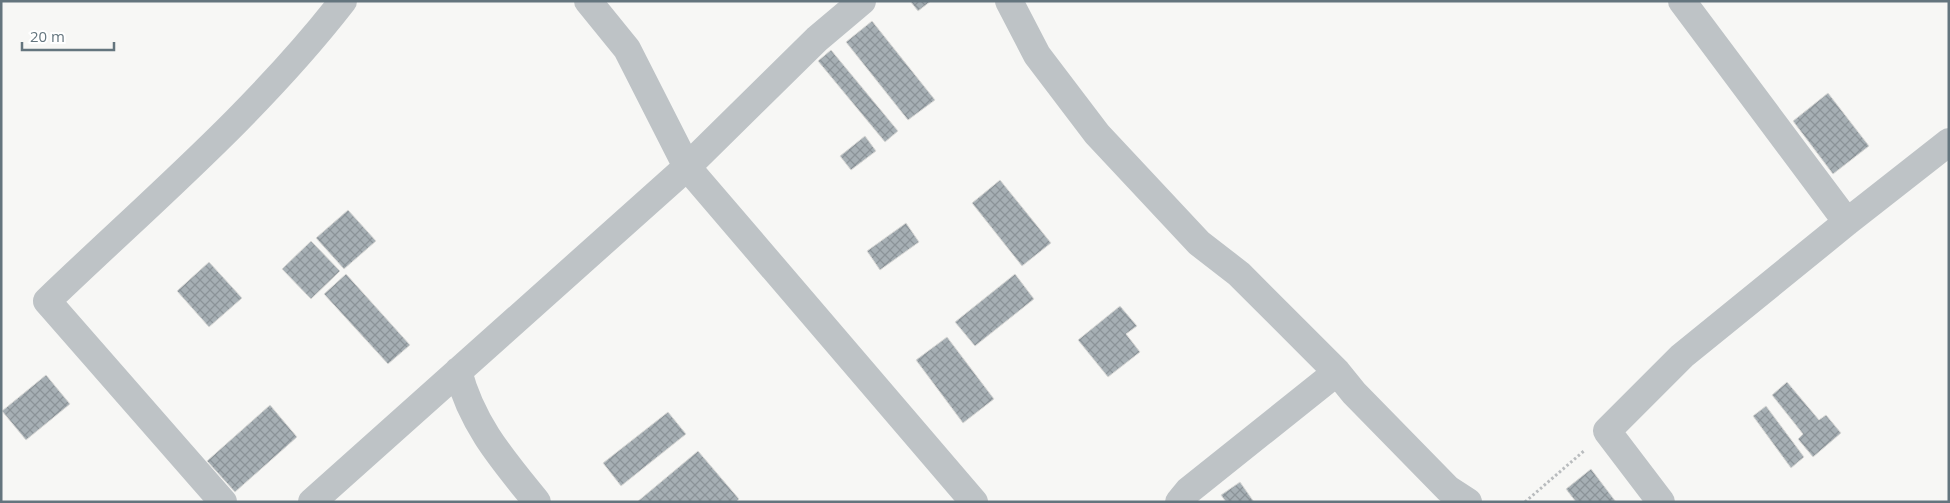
<svg xmlns="http://www.w3.org/2000/svg" width="1950" height="503" font-family="'Open Sans',sans-serif">
  <style>
    .building { fill: url(#building-cross-hatch); stroke: #d9d9d7 }
    .lines { fill: none; stroke-linecap: round; stroke-linejoin: round }
    .path { stroke: #b9bcbe; stroke-width: 3; stroke-dasharray: 2.5 2.5; stroke-linecap: butt }
    .minor { stroke: #bec3c6; stroke-width: 28 }
  </style>
  <defs>
    <pattern id="building-cross-hatch" width="8" height="8" patternUnits="userSpaceOnUse" patternTransform="scale(1.25)"><rect width="8" height="8" fill="#a6afb4"/><path d="M0 0l8 8M0 8l8-8" fill="none" stroke="#8b9398"/></pattern>
  </defs>
  <rect width="100%" height="100%" fill="#f7f7f5"/>
  <path class="building" d="M910,1H931L918,11Z
    M872,21L935,100L908,120L846,42Z
    M831,50L898,131L885,142L818,61Z
    M1828,93L1869,146L1833,174L1793,121Z
    M865,136L876,151L851,170L840,156Z
    M1000,180L1051,243L1022,266L972,203Z
    M348,210L376,241L344,269L316,238Z
    M906,223L919,242L880,270L867,251Z
    M311,241L340,271L311,299L282,269Z
    M209,262L242,298L209,327L177,291Z
    M346,274L410,345L388,364L324,294Z
    M1015,274L1034,299L975,346L955,322Z
    M1120,306L1137,326L1126,334L1140,352L1108,377L1078,340Z
    M947,337L994,399L963,423L916,360Z
    M46,375L70,404L26,440L2,411Z
    M1787,382L1819,420L1826,415L1841,433L1813,457L1798,439L1803,434L1772,395Z
    M270,405L297,437L235,492L207,461Z
    M1766,406L1804,457L1791,468L1753,416Z
    M668,412L686,434L621,486L603,463Z
    M698,451L739,499L736,502H637Z
    M1591,469L1616,502H1576L1566,489Z
    M1240,482L1254,502H1226L1221,495Z"/>
  <g class="lines">
    <path class="path" d="M1525,502L1585,450"/>
    <path class="minor" d="M588,1L627,49L687,167L974,502
      M1009,1L1037,55L1097,134L1199,243L1239,274L1337,372L1354,393L1448,489L1468,502
      M1682,1L1847,222
      M458,371C472,425 503,460 537,502
      M223,502L47,301C148,204 257,112 343,1
      M312,502L687,167L817,39L862,1
      M1179,502L1188,491L1337,372
      M1661,502L1607,431L1682,356L1847,222L1949,142"/>
  </g>
  <rect width="1950" height="503" fill="none" stroke="#64757e" stroke-width="5"/>
  <path d="M22 42v8h92v-8" fill="none" stroke="#64757e" stroke-width="2.5"/>
  <text x="30" y="42" font-size="15" fill="#64757e" stroke="#ffffff" stroke-width="4" paint-order="stroke">20 m</text>
</svg>
